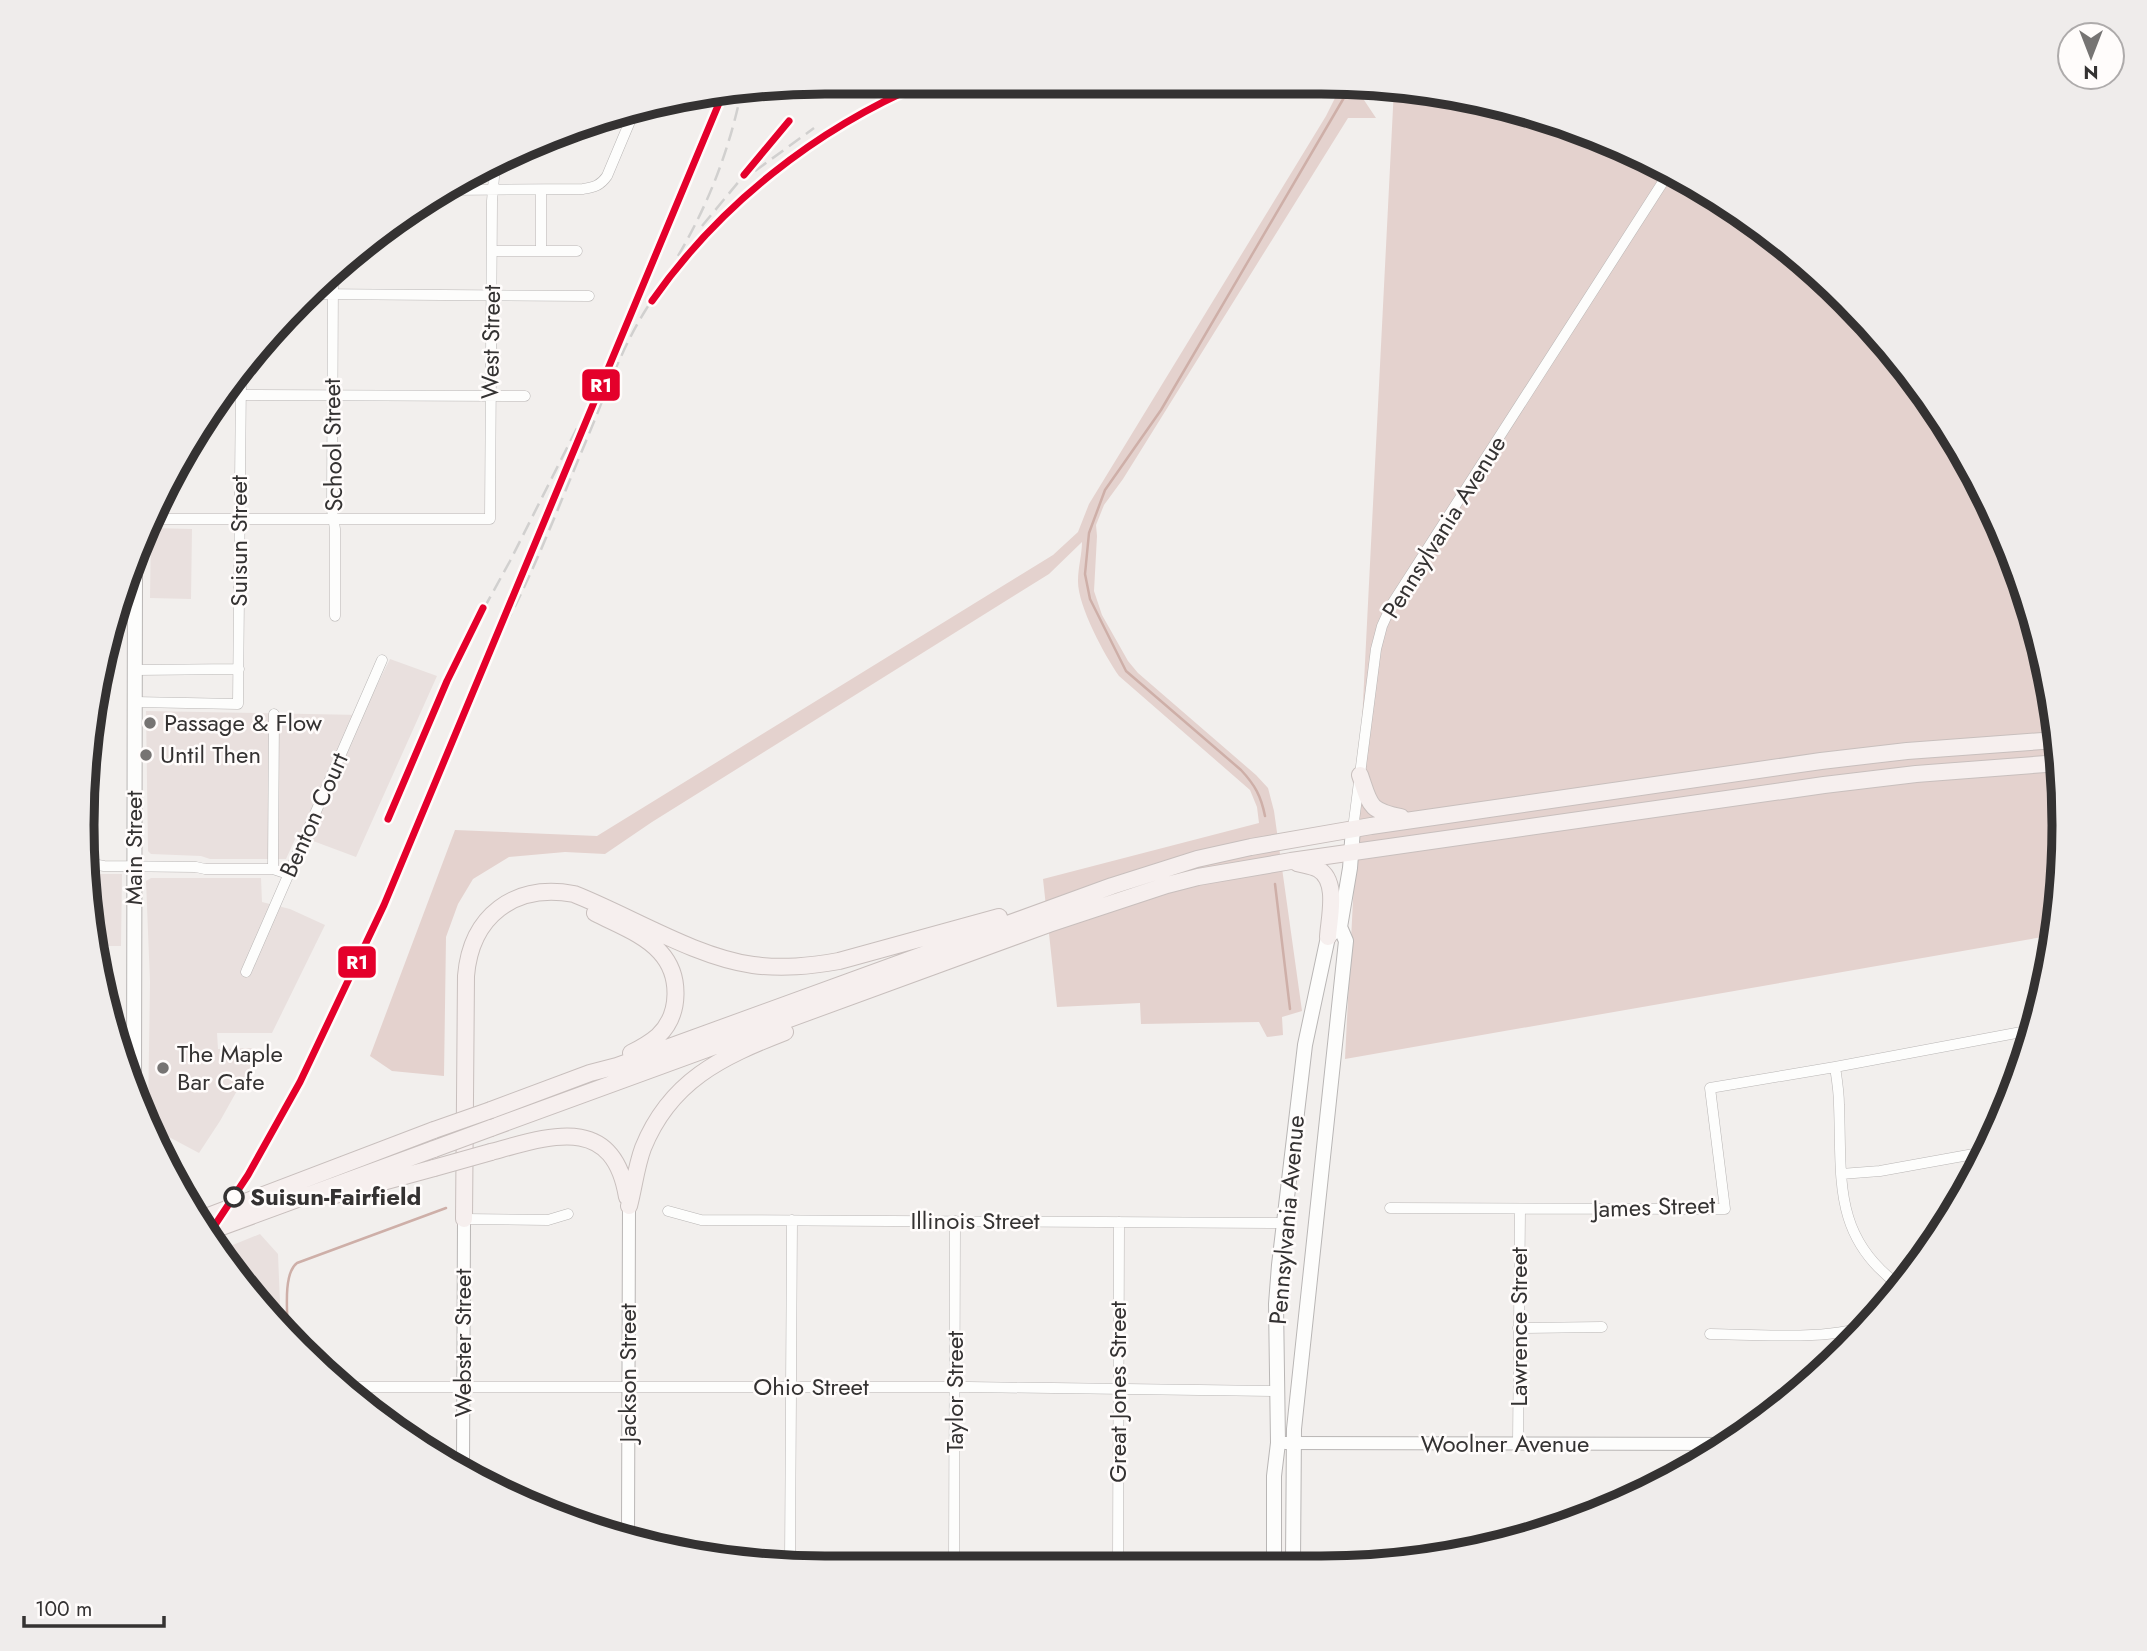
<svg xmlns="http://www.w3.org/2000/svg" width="2147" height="1651" font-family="Jost,sans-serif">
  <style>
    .built { fill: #e9e0de }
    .green { fill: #e4d2ce }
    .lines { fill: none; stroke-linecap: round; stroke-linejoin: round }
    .stream { stroke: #ceafa8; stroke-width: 2.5 }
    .minor-casing { stroke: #b9b6b5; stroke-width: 11 }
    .tertiary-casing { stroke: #b9b6b5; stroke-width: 14 }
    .secondary-casing { stroke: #b9b6b5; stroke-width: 16 }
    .trunk-casing { stroke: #c8bfbd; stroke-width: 18 }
    .minor { stroke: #fdfdfc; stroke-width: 10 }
    .tertiary { stroke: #fdfdfc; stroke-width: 12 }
    .secondary { stroke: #fdfdfc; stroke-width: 14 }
    .trunk { stroke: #f6efee; stroke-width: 16 }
    .rail { stroke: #d1d0cf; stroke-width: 2.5; stroke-dasharray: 14 7; stroke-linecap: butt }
    .trunk-bridge-casing { stroke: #c8bfbd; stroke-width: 18; stroke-linecap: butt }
    .trunk-bridge { stroke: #f6efee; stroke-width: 16 }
    .rail-1-casing { stroke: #fffcfb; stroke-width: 12 }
    .rail-1 { stroke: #e4002b; stroke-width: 7 }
    .poi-dot { fill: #767473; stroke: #fffcfb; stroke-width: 2.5 }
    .stop-dot { fill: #fffcfb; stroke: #343232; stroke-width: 3.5 }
    .labels { text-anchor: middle; stroke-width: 5; stroke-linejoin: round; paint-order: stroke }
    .street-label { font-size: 24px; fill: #343232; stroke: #fffcfb }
    .poi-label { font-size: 24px; fill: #343232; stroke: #fffcfb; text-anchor: start }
    .stop-label { font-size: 24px; font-weight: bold; fill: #343232; stroke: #fffcfb; text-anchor: start }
    .rim { fill: none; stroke: #343232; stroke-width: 9 }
    .line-badge { stroke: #fffcfb; stroke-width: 2.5 }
    .badge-label { font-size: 19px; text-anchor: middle; font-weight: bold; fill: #fff }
  </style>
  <rect width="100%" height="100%" fill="#f2efed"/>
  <path class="built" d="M151,528L192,529L191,599L150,598Z
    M390,659L437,676L356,857L297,835L286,859H210L201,856L151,854L148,851L146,711L362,715Z
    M99,870L100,874H122L121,946H94L87,870Z
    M151,878H261L262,902L290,909L325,925L272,1033H217L218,1049L251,1048L257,1052V1055L220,1121L199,1153L169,1137H157L148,1117L150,982L146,881Z
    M260,1234L278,1254L281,1328L218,1251Z"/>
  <path class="green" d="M1342,84H1362L1358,91L1376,118H1348L1123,479L1104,505L1096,525L1097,536L1094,591L1102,615L1128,661L1138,673L1256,775L1268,788L1274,811L1302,1011L1282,1017L1283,1035L1267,1037L1259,1022L1141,1024L1140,1003L1057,1007L1043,879L1259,823L1257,807L1250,790L1119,676C1105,656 1077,605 1078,580C1078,568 1082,554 1082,542L1049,574L652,822L605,854L565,852L509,857L473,879L458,904L446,937L444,1076L392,1071L370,1056L455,830L597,836L1053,555L1078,532L1089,504L1326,116Z
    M1394,88L1514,108L1650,159L1774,236L1847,300L1940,413L2008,541L2051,681L2065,826L2054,935L1345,1059Z"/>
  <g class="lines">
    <path class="stream" d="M1265,816C1261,796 1255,785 1241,770L1126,671L1090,599L1085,574L1089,533L1105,490L1161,410L1352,84
      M1275,884L1290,1009
      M288,1336C288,1318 282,1274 297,1263L446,1208"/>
    <g class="minor-casing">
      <path id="minor" d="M600,121H629
        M443,190L583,189C594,187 600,186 607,176L636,107
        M541,190V251
        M492,251H577
        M333,275L332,510L335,529V616
        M308,294L589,296
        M227,395L525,396
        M155,519H490L492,201L495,165
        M135,670L239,669
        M135,702L238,704L241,377
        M1353,829L1376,649L1382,626L1392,604L1670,171
        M86,863L104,866L196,867L205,869H273L288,874
        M273,869L274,714
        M246,972L382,660
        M1835,1067C1837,1080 1839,1092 1839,1105C1842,1179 1832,1237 1900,1286
        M1841,1174L1880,1171L1985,1152
        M1390,1208L1725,1209L1710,1088L1835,1067L2032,1030
        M668,1211L701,1220L1284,1223
        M464,1219L548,1220L568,1214
        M1518,1328L1602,1327
        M1710,1334C1749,1334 1839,1342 1870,1323
        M344,1387H968L1278,1391
        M1518,1444L1520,1209
        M790,1562L792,1220
        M954,1562L955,1221
        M1118,1562L1119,1222"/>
    </g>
    <g class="tertiary-casing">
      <path id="tertiary" d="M1285,1443L1733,1444
        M463,1468L464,1219
        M628,1539L629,1206"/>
    </g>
    <g class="secondary-casing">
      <path id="secondary" d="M134,1089L135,566
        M1274,1562V1476L1278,1443L1276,1304L1279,1265L1305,1045L1328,937L1336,930
        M1293,1562L1294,1429L1346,941L1340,927L1350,868L1353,829"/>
    </g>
    <g class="trunk-casing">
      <path id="trunk" d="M1360,775C1370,804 1368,811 1401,817
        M1297,863C1304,865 1312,866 1318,869C1339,881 1329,918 1328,937
        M595,913C616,924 644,934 660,952C681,975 681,1014 658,1036C650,1043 641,1048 631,1053
        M491,1110L590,1073L617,1066L1112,886L1197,859L1251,847L1371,826L1821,761L1907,751L2056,740
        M491,1128L1049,924L1167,885L1198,877L1291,861L1824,785L1916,774L2059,763
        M491,1152C550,1136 613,1113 627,1197
        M335,1195L434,1168
        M629,1206C634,1187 636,1167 643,1148C670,1081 721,1057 785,1032
        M464,1219L466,976C471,916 514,883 574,894C630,916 695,957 753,965C783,969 810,966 839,961L999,917
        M198,1220L434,1130
        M205,1233L434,1149"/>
    </g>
    <use href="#minor" class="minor"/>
    <use href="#tertiary" class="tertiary"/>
    <use href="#secondary" class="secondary"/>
    <use href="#trunk" class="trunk"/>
    <path class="rail" d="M917,93L942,83
      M755,171L814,128
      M702,226L789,121
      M678,256C708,205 729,151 741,93
      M486,663C499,636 514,610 526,583C547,538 565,491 584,446C603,401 619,353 645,311C708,211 816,129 924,83
      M388,819L417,749L460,652L510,561L577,428"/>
    <g class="trunk-bridge-casing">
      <path id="trunk-bridge" d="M434,1130L491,1110
        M434,1149L491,1128
        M434,1168L491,1152"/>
    </g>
    <use href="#trunk-bridge" class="trunk-bridge"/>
    <g class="rail-1-casing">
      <path id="rail-1" d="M744,175L789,121
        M652,301C719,205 816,129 924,83
        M388,819L447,681L483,608
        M207,1237L248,1175L300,1082L384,905L722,96"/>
    </g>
    <use href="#rail-1" class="rail-1"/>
  </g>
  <g class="poi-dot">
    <circle cx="150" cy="723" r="7"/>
    <circle cx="146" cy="755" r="7"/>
    <circle cx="163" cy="1068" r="7"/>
  </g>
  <circle class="stop-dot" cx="234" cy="1197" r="9"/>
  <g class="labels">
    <g class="street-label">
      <text transform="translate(491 342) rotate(-89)" y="8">West Street</text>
      <text transform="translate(333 445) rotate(-91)" y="8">School Street</text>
      <text transform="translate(1444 527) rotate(-58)" y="8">Pennsylvania Avenue</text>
      <text transform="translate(239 541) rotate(-90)" y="8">Suisun Street</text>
      <text transform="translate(314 815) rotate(-66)" y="8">Benton Court</text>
      <text transform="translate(134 848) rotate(-90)" y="8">Main Street</text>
      <text transform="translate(1654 1207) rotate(-2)" y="8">James Street</text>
      <text transform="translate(1287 1220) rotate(-85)" y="8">Pennsylvania Avenue</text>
      <text x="975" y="1229">Illinois Street</text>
      <text transform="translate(1519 1327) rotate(-90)" y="8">Lawrence Street</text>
      <text transform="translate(463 1343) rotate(-90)" y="8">Webster Street</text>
      <text transform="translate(628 1373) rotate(-90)" y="8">Jackson Street</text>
      <text x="811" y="1395">Ohio Street</text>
      <text transform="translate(955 1392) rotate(-90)" y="8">Taylor Street</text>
      <text transform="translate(1118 1392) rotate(-90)" y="8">Great Jones Street</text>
      <text x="1505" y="1452">Woolner Avenue</text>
    </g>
    <g class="poi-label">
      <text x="164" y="731">Passage &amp; Flow</text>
      <text x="160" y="763">Until Then</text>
      <text x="177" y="1062">The Maple<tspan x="177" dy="28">Bar Cafe</tspan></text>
    </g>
    <g class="stop-label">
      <text x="250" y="1205">Suisun-Fairfield</text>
    </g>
  </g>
  <path d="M0 0H2147V1651H0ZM825 94H1321A731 731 0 0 1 2052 825V825A731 731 0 0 1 1321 1556H825A731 731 0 0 1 94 825V825A731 731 0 0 1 825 94Z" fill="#efeceb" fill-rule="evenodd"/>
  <path class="rim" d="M825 94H1321A731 731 0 0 1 2052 825V825A731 731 0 0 1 1321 1556H825A731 731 0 0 1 94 825V825A731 731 0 0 1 825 94Z"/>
  <g class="line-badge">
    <rect x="581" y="368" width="40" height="34" rx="7" fill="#e4002b"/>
    <rect x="337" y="945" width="40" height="34" rx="7" fill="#e4002b"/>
  </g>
  <g class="badge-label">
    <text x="601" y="392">R1</text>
    <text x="357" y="969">R1</text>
  </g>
  <g transform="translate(2091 56) rotate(180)"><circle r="33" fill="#fffcfb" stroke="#aeabab" stroke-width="2"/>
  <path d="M0-5L12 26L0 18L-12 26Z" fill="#767473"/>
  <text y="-10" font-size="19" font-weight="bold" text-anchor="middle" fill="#343232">N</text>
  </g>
  <path d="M24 1616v10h140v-10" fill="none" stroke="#343232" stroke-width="3.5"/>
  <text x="35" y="1616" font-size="21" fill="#343232" stroke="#fffcfb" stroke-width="5" paint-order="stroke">100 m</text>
</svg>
